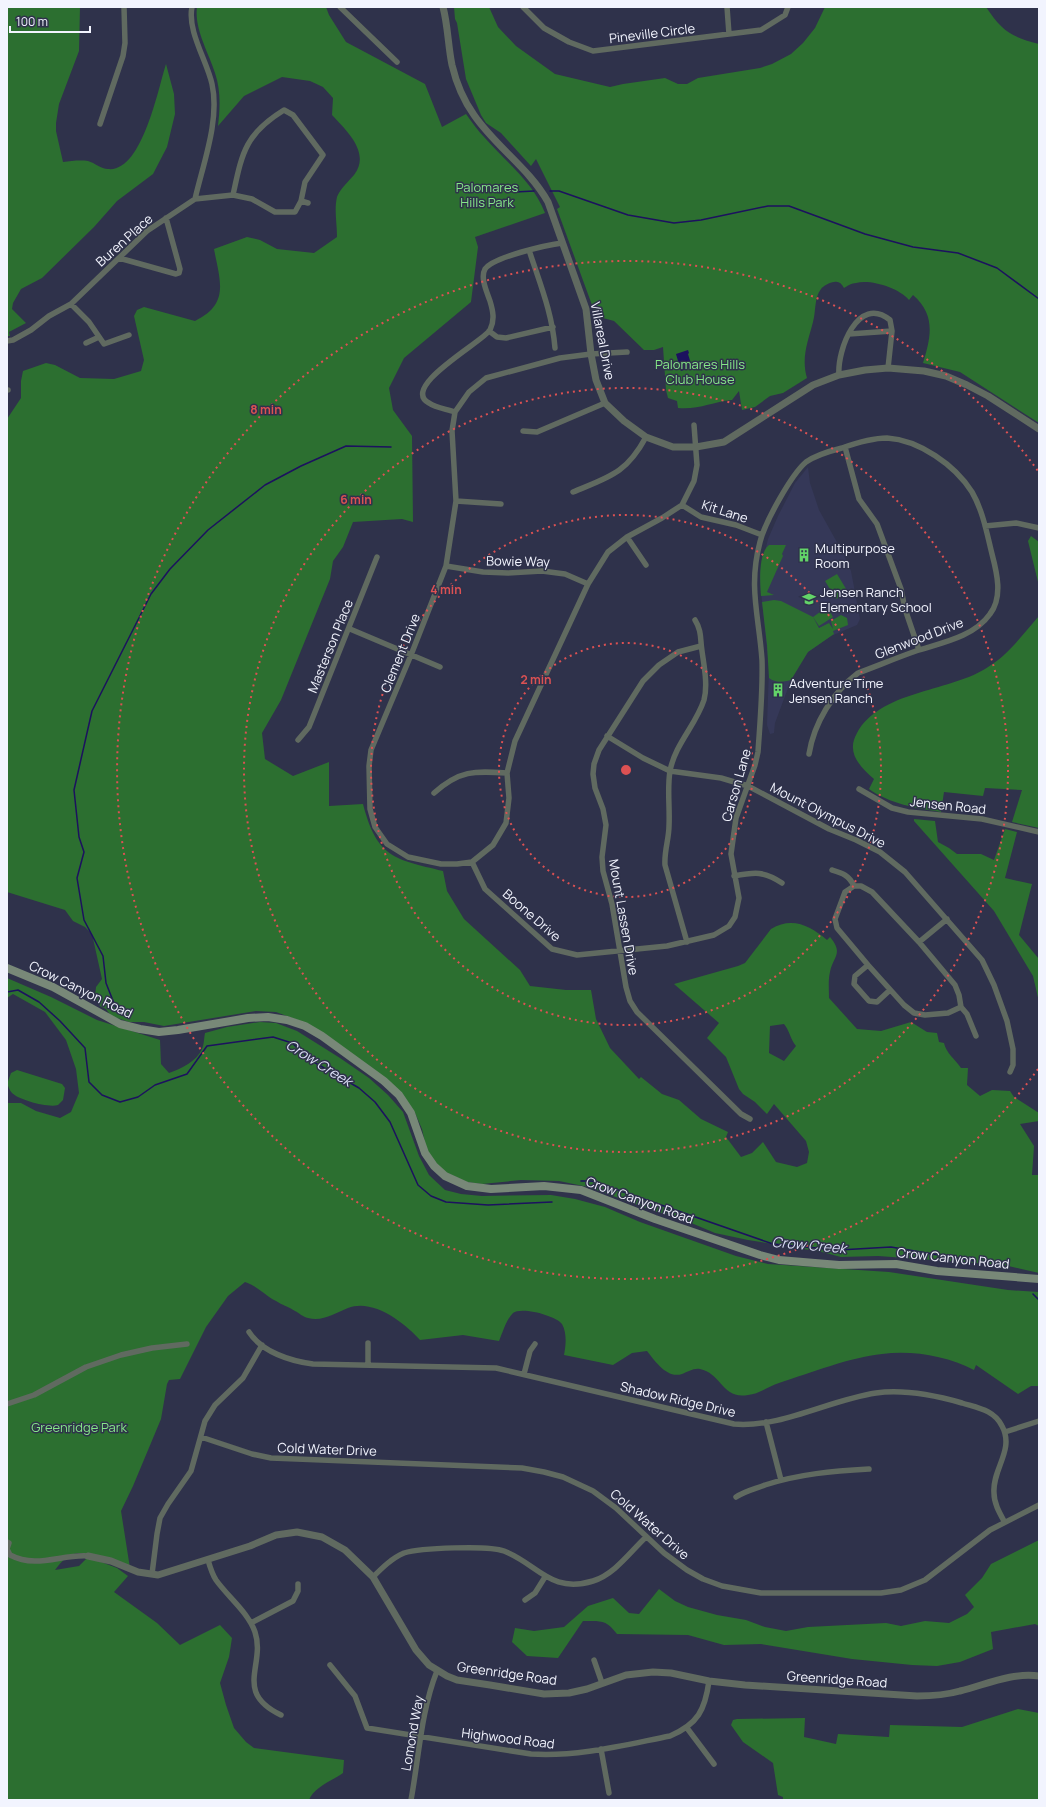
<svg xmlns="http://www.w3.org/2000/svg" width="1046" height="1807" font-family="Manrope,sans-serif">
  <style>
    .built { fill: #353858 }
    .green { fill: #2c6f30; fill-rule: evenodd }
    .water { fill: #1c115f }
    .lines { fill: none; stroke-linecap: round; stroke-linejoin: round }
    .stream { stroke: #1c115f; stroke-width: 1.5 }
    .minor { stroke: #606a60; stroke-width: 5.5 }
    .tertiary { stroke: #606a60; stroke-width: 7 }
    .secondary { stroke: #788878; stroke-width: 8 }
    .ring { fill: none; stroke: #dc5153; stroke-width: 2; stroke-dasharray: 2 4 }
    .labels { text-anchor: middle; stroke-width: 3; stroke-linejoin: round; paint-order: stroke }
    .street-label { font-size: 13px; fill: #f2f4fe; stroke: #2f324b }
    .park-label { font-size: 13px; fill: #86e788; stroke: #2f324b }
    .poi-label { font-size: 13px; fill: #f2f4fe; stroke: #2f324b; text-anchor: start }
    .water-label { font-size: 14px; font-style: italic; fill: #dadef5; stroke: #2f324b }
    .centre { fill: #dc5153; stroke: #2f324b; stroke-width: 2 }
    .ring-label { font-size: 12px; text-anchor: middle; font-weight: bold; fill: #dc5153; stroke: #2f324b; stroke-width: 3; stroke-linejoin: round; paint-order: stroke }
  </style>
  <rect width="100%" height="100%" fill="#2f324b"/>
  <path class="built" d="M808,467L810,483L819,510L843,553L851,571L860,619L857,625L831,636L808,652L794,672L775,723L774,733L770,734L767,725L769,668L760,582V572L768,539L778,516L795,483Z"/>
  <path class="green" d="M7,7H80L79,51L59,104L56,123V131L63,162C71,161 80,160 88,161C95,163 101,169 108,169C142,173 158,89 166,64L174,94L175,114L167,147L153,174L117,201L94,227L42,278L21,289L13,303L12,309L26,323L9,332L10,336H7Z
    M197,7H326L329,15L346,42L425,84L442,127L466,114C472,122 478,131 485,138C507,163 533,182 545,213L475,237L478,247L471,302L404,358L389,388L393,410L412,436L413,522L402,519L353,522L343,547L333,561L330,579L281,700L262,733L265,759L293,776L329,762V806L363,804C377,858 394,859 443,871L447,891L464,919L520,970L530,986L566,990H591L596,1019L610,1048L639,1079L641,1077L662,1094L679,1100L701,1119L728,1132L726,1137L741,1157L752,1153L763,1142L776,1162L797,1167L807,1163L809,1152L806,1141L774,1104L767,1114L755,1102L743,1094L739,1089L726,1057L707,1038L719,1023L674,984L738,966L745,963L771,929C792,916 811,926 827,940L830,937C844,954 833,956 830,972C828,980 829,990 829,998L857,1029L881,1031L911,1022L927,1032L937,1033L939,1042L944,1043C946,1053 955,1059 961,1068H968L967,1085L980,1096L992,1090L1010,1091L1014,1097L1039,1113V1121L1020,1124L1034,1146L1032,1175H1039V1273L1004,1265L878,1256L841,1257L822,1252L748,1240L715,1233L670,1214L660,1213L588,1187L559,1181L521,1180L482,1184L467,1182L443,1171L427,1152L422,1129L415,1113L402,1094L303,1022L276,1012L256,1011L164,1026L144,1022H129L111,1016L106,1009L100,1006L95,997L96,987L102,979L92,934L85,927L73,921L65,910L7,892V419L21,398V381L23,371L46,363L55,365L80,378L114,379L141,371L144,360L134,316L137,310L144,307L195,321C230,304 220,281 214,249L247,237L260,240L277,249L314,253L337,237C337,223 334,210 337,197C340,189 349,181 354,175C371,153 347,131 332,115L333,98L323,87L310,81L282,77L244,96L218,126C220,108 221,91 215,73C209,53 194,29 197,7ZM784,1024C790,1031 790,1039 796,1046L784,1061L769,1053L770,1026Z
    M454,7H489L498,27L516,46L555,74L610,87L623,84L665,78L678,84H687L698,78L760,68L772,64L791,54L803,43L815,28L825,7H986C1002,31 1011,37 1039,44V423L960,372L923,363C931,337 936,315 913,295L909,300C899,288 871,279 856,283C852,283 847,286 844,288C841,283 839,281 834,282C830,282 823,286 821,289C814,298 816,312 813,322C808,341 801,358 807,378L783,393L770,396L755,407L742,410L739,391L732,400C712,402 698,410 678,408L677,401L668,398L666,390L663,347L654,350H644L614,321L596,316L557,209L560,207L536,159L531,166L501,133L486,123L481,115L466,79L457,23L455,19Z
    M1031,536L1039,542V586L1028,541Z
    M769,545H786L782,554L783,556L767,592L774,595L761,596C760,584 758,553 769,545Z
    M837,574L848,592L836,599L825,581Z
    M774,600L781,601L813,617L827,607L833,617L819,626L813,617L819,628L829,623L833,629L831,621L841,615L847,618L848,625L833,631L834,634L808,652L791,680C783,682 775,683 769,678L767,645L762,602Z
    M1039,616V828L1012,822L1022,790L985,788L983,796L944,792L941,812C916,808 890,804 869,789L874,779C859,766 846,752 857,733C880,691 947,692 985,669C1009,655 1021,636 1039,616Z
    M914,819L935,821L938,842L949,848L957,854H981L994,860L1005,829L1017,832L1005,878L1032,884L1019,935L1039,959V1002L1033,976L994,911L914,821Z
    M7,978L51,997L97,1020L160,1040L161,1064L169,1073C181,1069 197,1061 202,1049C204,1045 204,1038 205,1033L227,1027L260,1022L276,1023L297,1031L340,1058L369,1078L388,1095L403,1112L419,1156L429,1175L445,1190L461,1194L482,1196L551,1195L575,1199L605,1207L640,1222L736,1256L768,1264L889,1272L1008,1290L1039,1292V1386H1031L1018,1394L976,1365L974,1370C947,1356 912,1350 882,1354C851,1357 810,1373 779,1383C769,1386 759,1394 748,1395C723,1400 721,1373 700,1369C693,1368 688,1372 682,1374C667,1379 655,1361 647,1351L632,1353L613,1365L564,1355C566,1345 567,1333 562,1324C557,1316 521,1306 513,1313C506,1320 503,1332 499,1341L463,1335L420,1340C405,1323 373,1298 348,1308C335,1313 323,1322 308,1318C303,1317 299,1313 295,1311C289,1307 282,1305 276,1301C263,1294 259,1287 245,1282L228,1296L206,1327L180,1379L169,1380L167,1384L161,1419L133,1486L121,1511L130,1568C117,1561 85,1549 70,1555C65,1557 59,1565 55,1570L79,1566L88,1557L117,1568L128,1576L114,1592L157,1623L180,1645L220,1625L232,1638L229,1657L220,1683L226,1705L234,1728L246,1742L254,1748L344,1760L343,1773C333,1780 313,1788 309,1800H7V1103H21L36,1111L60,1118L71,1112L79,1093L76,1069L66,1040L45,1012L13,994L7,998Z
    M17,1070L62,1084L65,1088L63,1100L58,1105C48,1108 19,1100 12,1093C9,1090 9,1087 7,1084L11,1073Z
    M1039,1540V1626L1035,1624L991,1632L993,1649L960,1662L937,1666L912,1665L852,1659L761,1644L724,1645L688,1635L617,1634C606,1619 600,1621 583,1621L558,1658L527,1656L512,1642L515,1628L534,1631L564,1627L588,1606L613,1598L629,1613L639,1614L659,1589L675,1601L688,1607L717,1615L746,1620L765,1627L786,1631L808,1627L886,1623L901,1626L925,1621L949,1623L967,1614L974,1607L965,1595L982,1578L991,1564Z
    M1018,1709L1039,1713V1800H783V1797L778,1795L773,1763L743,1742L731,1725L733,1720L737,1719L805,1718L804,1737L836,1744L838,1734L889,1737L890,1725L962,1727Z"/>
  <path class="water" d="M688,350L689,353L688,354L692,367L681,371L676,354Z"/>
  <g class="lines">
    <path class="stream" d="M550,191H559L628,215L674,223L701,220L768,206H789L865,234L913,247L958,253L997,268L1039,299
      M515,192L534,191
      M7,992L18,990L39,1002L60,1021L85,1048L89,1082L102,1095L120,1102L138,1097L155,1085L187,1074L207,1046L273,1037L292,1043L312,1061L359,1088L375,1102L390,1122L418,1185L431,1196L446,1202L488,1205L552,1202
      M117,1011L106,983L103,956L84,920L77,878L84,852L79,837L74,790L92,711L151,594L170,569L208,530L265,485L301,466L346,446L391,447
      M581,1181H592L773,1244L839,1250L891,1247L974,1261
      M1033,1294L1039,1300"/>
    <path class="minor" d="M192,7C187,31 207,61 212,84C220,120 203,164 195,199
      M340,7L397,62
      M523,7L544,28L569,42L593,51L761,30L785,15L788,7
      M727,7L729,34
      M100,124L123,56L125,43L124,7
      M233,195C242,153 245,134 284,110L293,115L323,155L305,182L301,201
      M529,250C540,284 552,312 555,348
      M119,258L176,274L179,273L180,269L166,218
      M71,304L89,322L104,344L129,335
      M489,331L497,337L506,338L553,327
      M849,334L892,331
      M7,341L13,340L31,330L49,316L71,304L147,231L195,199L233,195L252,199L275,212H295L301,201L308,203
      M86,343L99,337
      M627,352L591,354L560,358L486,378L469,392L455,412L452,431L456,501L446,566L411,655L371,750L369,766L370,809L375,827L387,844L408,857L441,864H457L472,862L493,845L506,823L509,798L507,773L515,741L588,584L608,552L627,537L662,518L682,505L694,481L697,465L694,425
      M839,375C837,350 858,294 890,320L892,331L888,368
      M7,390H8
      M455,412C447,409 436,408 429,403C399,387 484,341 490,330C495,320 493,311 490,301C487,292 480,278 485,269C493,257 547,245 562,243
      M523,431L537,432L605,403
      M845,447L859,499L877,524L901,589L905,609L919,650
      M573,492C609,477 626,474 646,437
      M456,501L501,504
      M682,505L701,517L736,525L762,535
      M985,526L1016,523L1039,528
      M627,537L646,565
      M446,566L483,572L508,573L542,571L565,574L588,584
      M350,629L440,667
      M701,646L678,652L659,665L643,681L599,750L594,764L593,774L595,788L603,809L606,825L602,857L603,871L612,904L626,987L630,1001L637,1012L741,1114L750,1119
      M607,736L643,758L670,771L721,778L748,786L829,829L856,840L880,852L905,872L982,960L994,985L1007,1021L1013,1049V1065L1010,1072
      M298,740L309,727L377,557
      M859,789L892,808L908,812L982,819L1039,832
      M434,793C460,770 474,771 507,773
      M472,862L485,889L552,949L577,955L667,946L714,935L729,926L735,917L739,898L731,854L736,818L755,765L758,752C760,722 763,690 762,660C759,616 748,587 760,542C765,522 791,475 806,462C816,455 830,451 842,448C856,443 871,438 887,438C919,440 955,465 972,492C983,511 987,534 992,554C997,573 1003,597 990,614C974,637 941,643 916,651C896,658 877,666 858,673C833,692 814,723 809,754
      M832,870C842,873 849,875 854,886
      M734,876C755,872 764,871 782,883
      M854,886H861L872,892L919,942L955,985L959,995L961,1007L948,1013L925,1015L914,1013L904,1005L868,965L837,928L835,919L845,892Z
      M687,942L665,865C664,851 669,839 669,826C670,807 667,789 670,771C675,744 696,725 704,700C708,685 704,666 702,651C700,639 702,631 695,620
      M919,942L947,919
      M868,965L855,976L854,984L869,1001L877,1002L890,990
      M961,1007L967,1014L976,1036
      M249,1332C262,1352 290,1361 313,1364L496,1368L734,1424C781,1428 829,1400 876,1393C905,1389 934,1395 962,1403C978,1408 994,1410 1002,1426C1015,1450 992,1469 994,1493C994,1503 999,1512 1004,1521
      M368,1365V1343
      M524,1374L530,1351L535,1344
      M7,1404L34,1395L86,1367L121,1355L152,1348L187,1344
      M766,1422L781,1480
      M1005,1432L1039,1421
      M201,1437L252,1454L271,1458L522,1468L544,1472L563,1477L593,1491L616,1508L664,1553L687,1570L703,1579L722,1586L761,1593H881L901,1590L925,1580L990,1530L1039,1505
      M736,1497C745,1491 755,1489 765,1485C799,1474 833,1471 869,1469
      M7,1542L9,1543L7,1549L10,1555C37,1569 61,1554 88,1556
      M208,1560C210,1567 212,1574 216,1580C228,1597 248,1612 255,1632C266,1665 233,1692 281,1715
      M152,1574L157,1534L160,1518L168,1504L191,1471L205,1421L215,1405L243,1378L262,1345
      M373,1577C382,1568 392,1558 404,1553C420,1548 489,1545 504,1551C538,1564 550,1594 593,1581C615,1574 630,1552 646,1537
      M525,1600L535,1593L545,1577
      M251,1623L293,1601L298,1591V1584
      M594,1660L602,1683
      M330,1665L355,1696L367,1728L531,1754C578,1757 624,1745 670,1736C698,1724 705,1710 709,1681
      M687,1728L714,1764
      M601,1749L609,1793
      M411,1800C419,1757 421,1711 437,1671"/>
    <path class="tertiary" d="M443,7C448,26 448,46 452,65C456,82 464,101 474,115C496,147 529,168 548,202L586,309L591,354L596,380L605,403L624,421L646,437L673,447H696L724,442L813,385L839,375L865,370L888,368L924,371L946,376L967,385L988,396L1039,429
      M88,1556L111,1561L138,1572L158,1575L250,1546L276,1535L297,1532L322,1537L345,1550L373,1577L416,1650L429,1665L447,1676L457,1680L490,1685L544,1694L569,1693L587,1689L626,1675L653,1672L671,1673L709,1681L745,1685L917,1696C932,1696 946,1695 960,1691C985,1685 1012,1672 1039,1676"/>
    <path class="secondary" d="M7,968L53,987L120,1024L140,1029L159,1032L178,1030L248,1018L268,1017L287,1020L305,1026L322,1036L384,1081L399,1095L411,1113L425,1153L434,1166L445,1176L467,1186L491,1189L544,1186L581,1190L655,1219L760,1255L779,1260L839,1265L896,1264L937,1271L1039,1279"/>
  </g>
  <g class="ring">
    <circle cx="626" cy="770" r="127"/>
    <circle cx="626" cy="770" r="255"/>
    <circle cx="626" cy="770" r="382"/>
    <path d="M1038 1069A509 509 0 1 1 1038 471"/>
  </g>
  <defs>
    <g id="building-bare" transform="scale(1.08)"><path d="M-4-6H4V6H1V3H-1V6H-4ZM-2.5-4.3h1.7v1.8h-1.7ZM.8-4.3h1.7v1.8H.8ZM-2.5-1h1.7V.8h-1.7ZM.8-1h1.7V.8H.8Z" fill="#63d469" stroke="#2f324b" stroke-width="2.5" paint-order="stroke"/></g>
    <g id="school-bare" transform="scale(1.08)"><path d="M0-5L7-2L0 1L-7-2ZM-4 1L0 2.5L4 1V4Q0 6-4 4Z" fill="#63d469" stroke="#2f324b" stroke-width="2.5" paint-order="stroke"/></g>
  </defs>
  <g fill-rule="evenodd">
    <use href="#building-bare" x="804" y="555"/>
    <use href="#school-bare" x="809" y="599"/>
    <use href="#building-bare" x="778" y="690"/>
  </g>
  <g class="labels">
    <g class="street-label">
      <text transform="translate(652 33) rotate(-7)" y="5">Pineville Circle</text>
      <text transform="translate(124 240) rotate(-42)" y="5">Buren Place</text>
      <text transform="translate(603 341) rotate(79)" y="5">Villareal Drive</text>
      <text transform="translate(725 511) rotate(18)" y="5">Kit Lane</text>
      <text transform="translate(518 561) rotate(1)" y="5">Bowie Way</text>
      <text transform="translate(919 638) rotate(-21)" y="5">Glenwood Drive</text>
      <text transform="translate(330 646) rotate(-68)" y="5">Masterson Place</text>
      <text transform="translate(400 653) rotate(-68)" y="5">Clement Drive</text>
      <text transform="translate(736 785) rotate(-74)" y="5">Carson Lane</text>
      <text transform="translate(948 805) rotate(6)" y="5">Jensen Road</text>
      <text transform="translate(828 815) rotate(27)" y="5">Mount Olympus Drive</text>
      <text transform="translate(532 915) rotate(41)" y="5">Boone Drive</text>
      <text transform="translate(624 917) rotate(80)" y="5">Mount Lassen Drive</text>
      <text transform="translate(81 989) rotate(26)" y="5">Crow Canyon Road</text>
      <text transform="translate(640 1200) rotate(20)" y="5">Crow Canyon Road</text>
      <text transform="translate(953 1258) rotate(6)" y="5">Crow Canyon Road</text>
      <text transform="translate(678 1399) rotate(13)" y="5">Shadow Ridge Drive</text>
      <text transform="translate(327 1449) rotate(2)" y="5">Cold Water Drive</text>
      <text transform="translate(650 1524) rotate(41)" y="5">Cold Water Drive</text>
      <text transform="translate(507 1673) rotate(8)" y="5">Greenridge Road</text>
      <text transform="translate(837 1679) rotate(4)" y="5">Greenridge Road</text>
      <text transform="translate(412 1733) rotate(-80)" y="5">Lomond Way</text>
      <text transform="translate(508 1738) rotate(7)" y="5">Highwood Road</text>
    </g>
    <g class="park-label">
      <text x="487" y="192">Palomares<tspan x="487" dy="15">Hills Park</tspan></text>
      <text x="700" y="369">Palomares Hills<tspan x="700" dy="15">Club House</tspan></text>
      <text x="79" y="1432">Greenridge Park</text>
    </g>
    <g class="poi-label">
      <text x="815" y="553">Multipurpose<tspan x="815" dy="15">Room</tspan></text>
      <text x="820" y="597">Jensen Ranch<tspan x="820" dy="15">Elementary School</tspan></text>
      <text x="789" y="688">Adventure Time<tspan x="789" dy="15">Jensen Ranch</tspan></text>
    </g>
    <g class="water-label">
      <text transform="translate(319 1063) rotate(32)" y="5">Crow Creek</text>
      <text transform="translate(809 1245) rotate(5)" y="5">Crow Creek</text>
    </g>
  </g>
  <circle cx="626" cy="770" r="6" class="centre"/>
  <g class="ring-label">
    <text x="266" y="414">8 min</text>
    <text x="356" y="504">6 min</text>
    <text x="446" y="594">4 min</text>
    <text x="536" y="684">2 min</text>
  </g>
  <rect width="1046" height="1807" fill="none" stroke="#f2f4fe" stroke-width="16"/>
  <path d="M10 26v6h80v-6" fill="none" stroke="#f2f4fe" stroke-width="2"/>
  <text x="16" y="26" font-size="12" fill="#f2f4fe" stroke="#2f324b" stroke-width="3" paint-order="stroke">100 m</text>
</svg>
